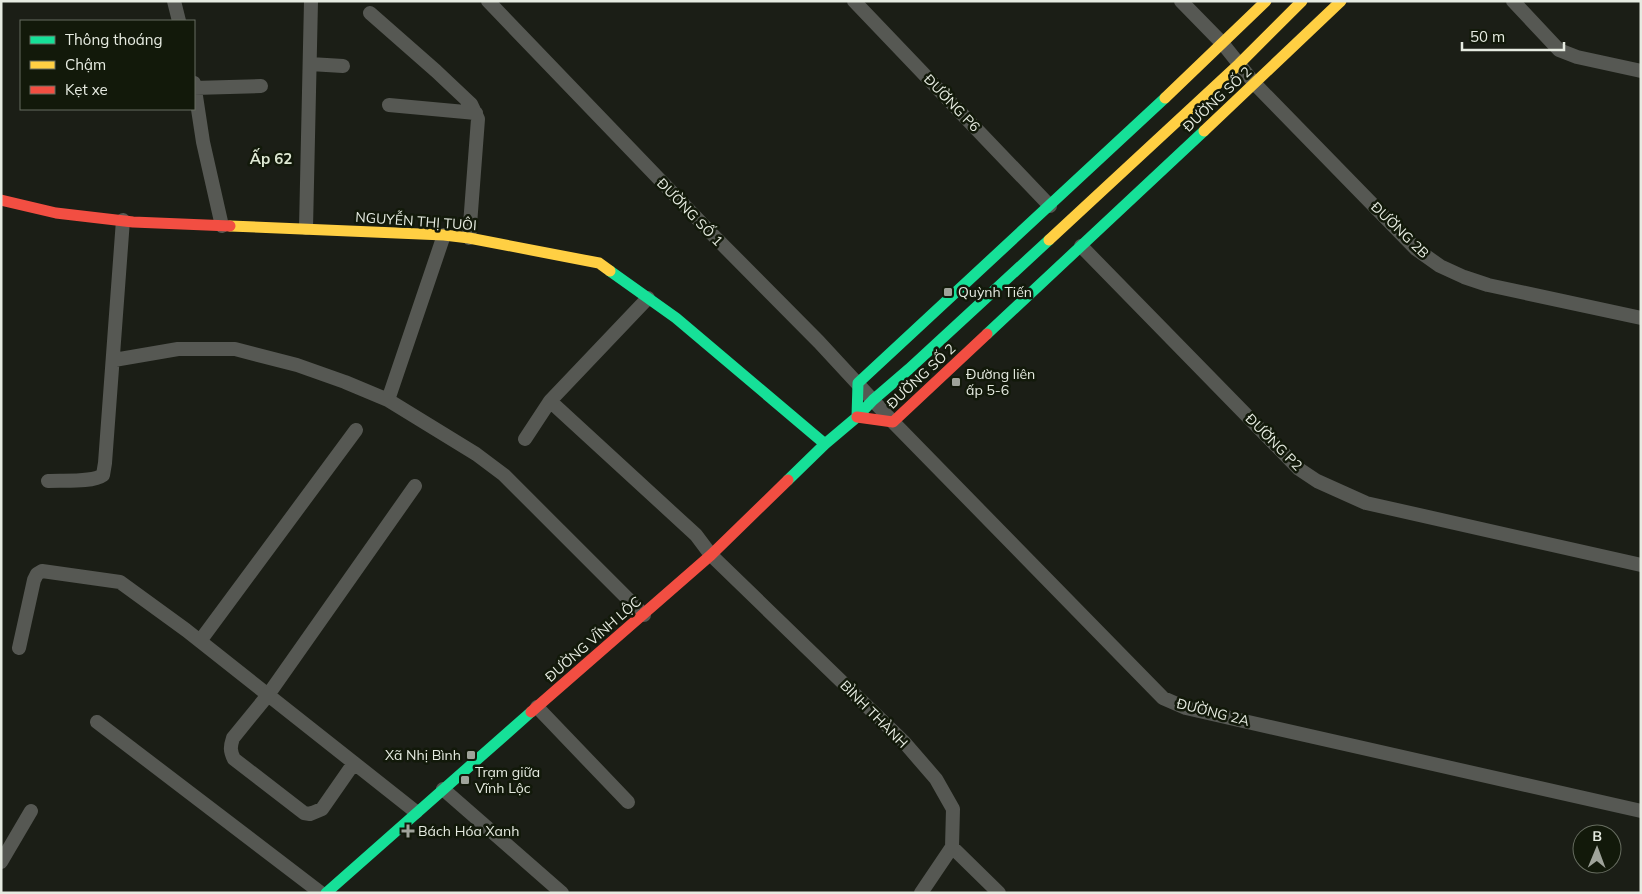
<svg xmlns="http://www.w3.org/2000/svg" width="1642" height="894" font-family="Mulish,sans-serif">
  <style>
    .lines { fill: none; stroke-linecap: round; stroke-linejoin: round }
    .street { stroke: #565853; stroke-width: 14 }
    .fast { stroke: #16e098; stroke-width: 11 }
    .slow { stroke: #ffcf43; stroke-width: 11 }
    .jam { stroke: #f24e42; stroke-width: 11 }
    .poi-dot { fill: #9fa39a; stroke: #12190a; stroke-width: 2 }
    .labels { text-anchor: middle; stroke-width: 5; stroke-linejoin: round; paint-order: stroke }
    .street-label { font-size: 14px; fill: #e6ebe1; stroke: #12190a }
    .poi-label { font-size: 14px; fill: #e6ebe1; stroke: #12190a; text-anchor: start }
    .neighbourhood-label { font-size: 15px; font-weight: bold; fill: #dfe9d4; stroke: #12190a }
  </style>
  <rect width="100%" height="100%" fill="#1b1e16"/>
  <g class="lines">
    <path class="street" d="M174,1L179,21
      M488,1L712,234L819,342L893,422L1163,698L1186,708L1641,811
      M854,1L1050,206
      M1181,1L1223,44L1255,84L1416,249L1440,266L1464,277L1488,285L1641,318
      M1513,1L1559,50L1577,57L1641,71
      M370,13L436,71L471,104L478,119L469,238
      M310,64L343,66
      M194,83L203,142L222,226
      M194,88L261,86
      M389,105L476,113
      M306,228L311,1
      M1081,246L1299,469L1317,481L1366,503L1641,565
      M648,298L550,401L696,535L711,555L904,742L936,779L953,809L952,847L999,893
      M114,360L178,349H235L297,365L345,382L388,400L476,454L504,475L644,615
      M388,400L444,235
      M525,439L550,401
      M48,481C62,480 92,483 103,475L105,463L123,220
      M200,641L356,430
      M19,648L34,580L37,574L42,571L120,582L186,630L416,812
      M537,707L628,802
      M97,722L321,893
      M354,763L322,809L310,814L304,813L234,759C230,751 230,747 233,738L268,695L415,486
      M443,789L562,893
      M1,862L31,811
      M921,893L952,847"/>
    <path class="fast" d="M610,271L676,318L825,444
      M987,334L1204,131
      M857,417L858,383L1165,98
      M788,480L825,444L857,417L873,400L909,369L1049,240
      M326,893L531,712"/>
    <path class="slow" d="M1165,98L1266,1
      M1204,131L1341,1
      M230,226L444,235L469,238L599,263L610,271
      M1049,240L1239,64L1302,1"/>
    <path class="jam" d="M1,200L56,213L133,222L230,226
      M857,417L893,422L987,334
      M531,712L711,555L788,480"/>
  </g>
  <g class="poi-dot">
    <rect x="943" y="287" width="10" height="10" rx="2.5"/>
    <rect x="951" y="377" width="10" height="10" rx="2.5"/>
    <rect x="466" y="750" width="10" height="10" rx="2.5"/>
    <rect x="460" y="775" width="10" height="10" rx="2.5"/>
    <path d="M405.5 823.5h5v5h5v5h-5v5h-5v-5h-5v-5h5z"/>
  </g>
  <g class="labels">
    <g class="street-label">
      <text transform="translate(1217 99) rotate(-43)" y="5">ĐƯỜNG SỐ 2</text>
      <text transform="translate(952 103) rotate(46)" y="5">ĐƯỜNG P6</text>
      <text transform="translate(690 212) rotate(46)" y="5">ĐƯỜNG SỐ 1</text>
      <text transform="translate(416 221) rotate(4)" y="5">NGUYỄN THỊ TUÔI</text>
      <text transform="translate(1400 230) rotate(44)" y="5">ĐƯỜNG 2B</text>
      <text transform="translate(921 376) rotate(-43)" y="5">ĐƯỜNG SỐ 2</text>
      <text transform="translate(1274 442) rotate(45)" y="5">ĐƯỜNG P2</text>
      <text transform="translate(593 639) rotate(-41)" y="5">ĐƯỜNG VĨNH LỘC</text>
      <text transform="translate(1213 712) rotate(14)" y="5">ĐƯỜNG 2A</text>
      <text transform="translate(874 714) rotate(45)" y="5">BÌNH THÀNH</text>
    </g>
    <g class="poi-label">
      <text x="958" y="297">Quỳnh Tiến</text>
      <text x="966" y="379">Đường liên<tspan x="966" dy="16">ấp 5-6</tspan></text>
      <text x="461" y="760" text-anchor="end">Xã Nhị Bình</text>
      <text x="475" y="777">Trạm giữa<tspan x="475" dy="16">Vĩnh Lộc</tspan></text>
      <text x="418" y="836">Bách Hóa Xanh</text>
    </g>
    <g class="neighbourhood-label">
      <text x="271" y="164">Ấp 62</text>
    </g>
  </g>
  <rect width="1642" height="894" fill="none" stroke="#e6ebe1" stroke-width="5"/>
  <rect x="20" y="20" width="175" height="90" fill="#12190a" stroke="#676d60"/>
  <rect x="30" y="36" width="25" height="8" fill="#16e098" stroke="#676d60"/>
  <text x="65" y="45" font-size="15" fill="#e6ebe1">Thông thoáng</text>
  <rect x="30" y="61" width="25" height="8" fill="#ffcf43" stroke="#676d60"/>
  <text x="65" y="70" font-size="15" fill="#e6ebe1">Chậm</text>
  <rect x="30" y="86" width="25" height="8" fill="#f24e42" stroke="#676d60"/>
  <text x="65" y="95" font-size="15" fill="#e6ebe1">Kẹt xe</text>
  <g transform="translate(1597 849) rotate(1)"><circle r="24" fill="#12190a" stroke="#676d60"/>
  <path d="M0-4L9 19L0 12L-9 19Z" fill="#9fa39a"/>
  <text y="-8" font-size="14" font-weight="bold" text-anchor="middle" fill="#e6ebe1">B</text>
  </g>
  <path d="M1462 42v8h102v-8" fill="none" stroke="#e6ebe1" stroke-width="2.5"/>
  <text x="1470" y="42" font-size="15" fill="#e6ebe1" stroke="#12190a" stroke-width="4" paint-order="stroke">50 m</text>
</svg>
